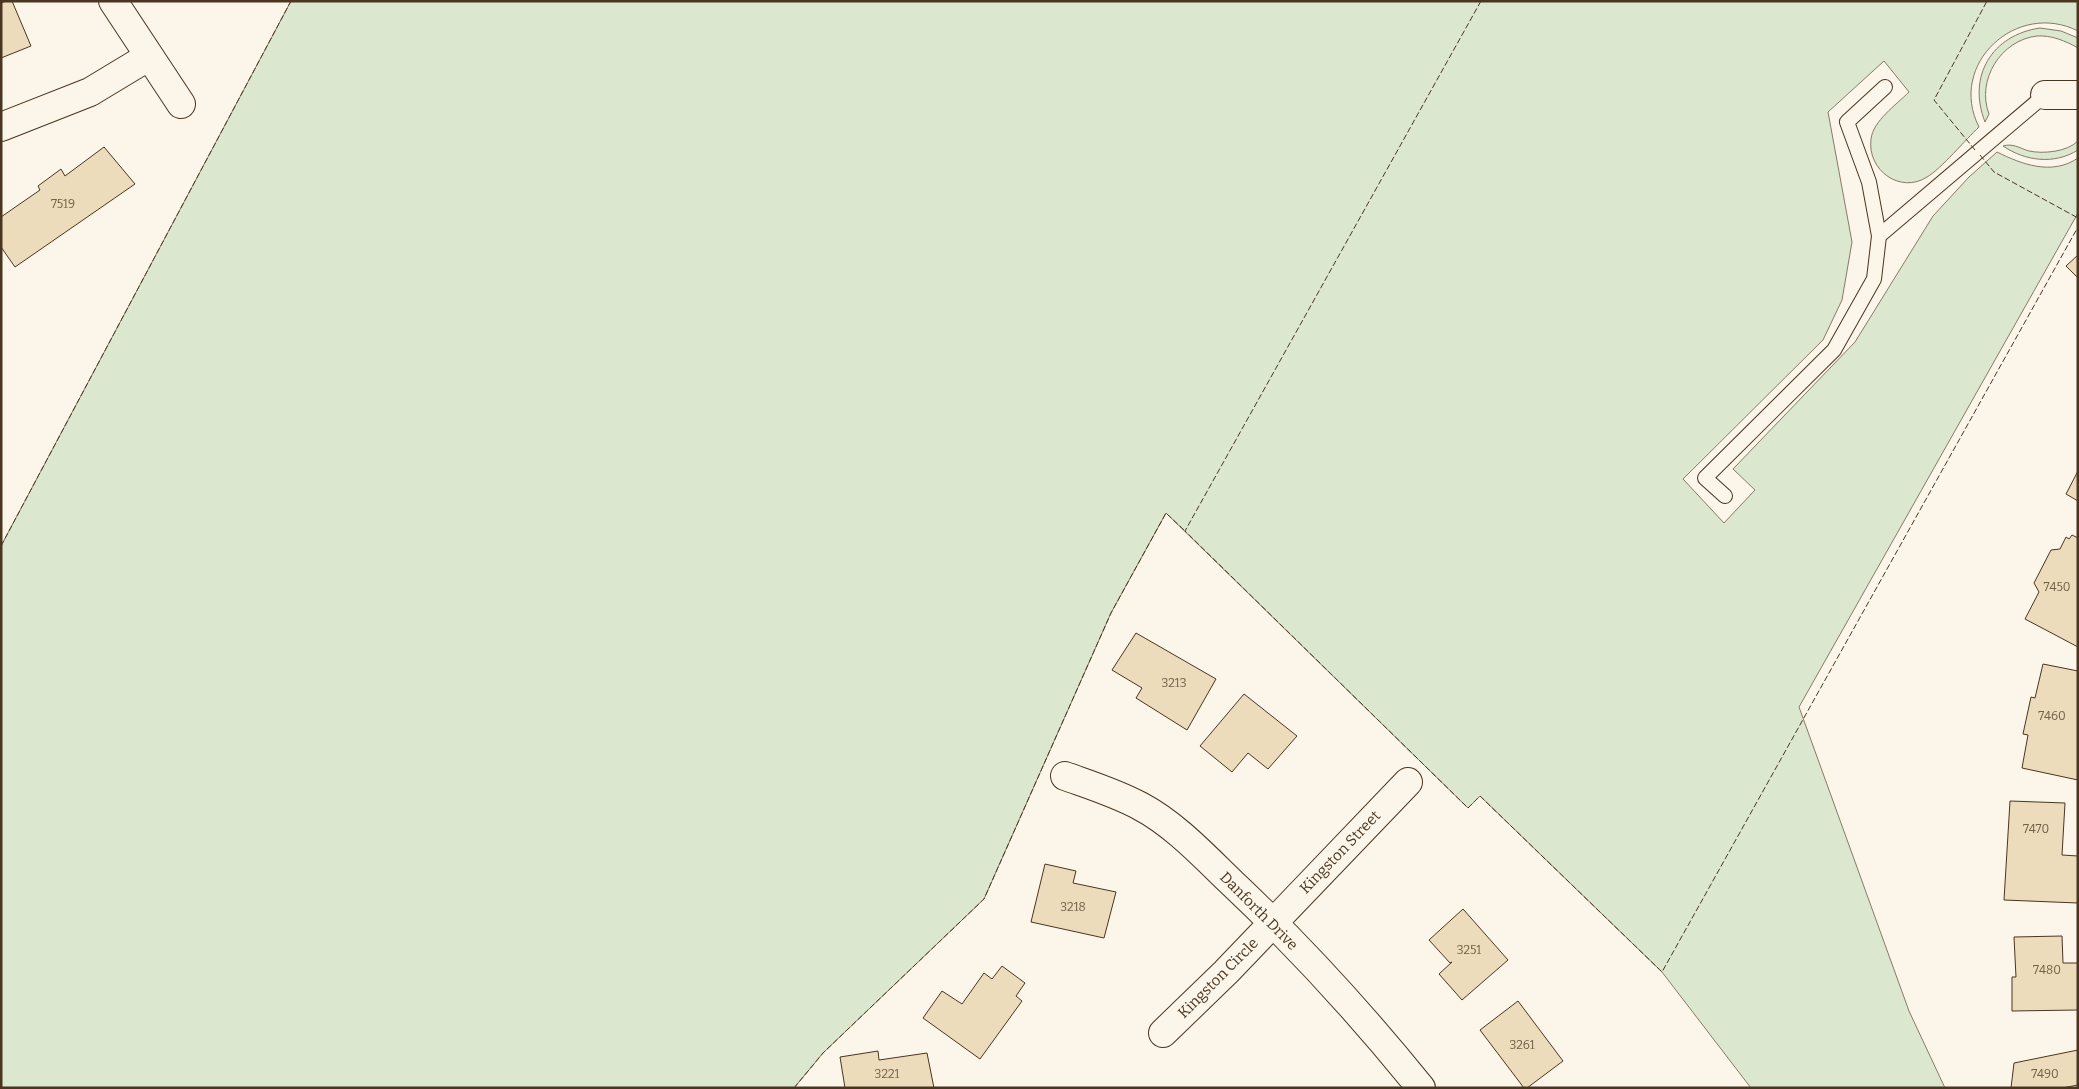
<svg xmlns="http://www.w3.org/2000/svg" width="2079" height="1089" font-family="Bitter,serif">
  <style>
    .green { fill: #dce7d0; stroke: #887966 }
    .building { fill: #ecdcbc; stroke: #4a3520 }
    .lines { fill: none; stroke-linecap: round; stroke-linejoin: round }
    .lane-casing { stroke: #4a3520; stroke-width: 16 }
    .street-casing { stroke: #4a3520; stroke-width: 30 }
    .lane { stroke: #fbf6e9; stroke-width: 14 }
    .street { stroke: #fbf6e9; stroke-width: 28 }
    .fence { stroke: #4a3520; stroke-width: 1; stroke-dasharray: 6 2.5; stroke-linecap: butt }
    .labels { text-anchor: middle; stroke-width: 4; stroke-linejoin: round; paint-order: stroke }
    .number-label { font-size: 12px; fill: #725f47 }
    .street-label { font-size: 15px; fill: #4a3520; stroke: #fbf6e9 }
  </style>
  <rect width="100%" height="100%" fill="#fbf6e9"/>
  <path class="green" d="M291,1H2078V31C2017,0 1947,64 1979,127C1966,139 1941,169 1927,177C1901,194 1867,171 1871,139C1873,121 1896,105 1909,92L1884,61L1828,112L1852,242L1842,300L1823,340L1683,479L1724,523L1755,490L1733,469L1855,342L1933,216L1969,177L1997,152C2021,164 2052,176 2078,158V213L1799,707L1909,1011L1945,1088H1751L1662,972L1480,796L1468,808L1166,513L1111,613L984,899L823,1053L794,1088H1V546Z
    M2040,28L2061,31L2078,38V48C2066,41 2051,35 2037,36C2001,40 1976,80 1989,114L1985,122C1967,76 1992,35 2040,28Z
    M2078,141V150C2054,165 2025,161 2003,146C2013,143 2019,148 2029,151C2043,154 2067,152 2078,141Z"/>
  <path class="building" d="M6,1H12L31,46L1,58V3Z
    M104,147L135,184L15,267L1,247V217L40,190L38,186L61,169L65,176Z
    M2078,255V278L2066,266Z
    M2078,471V501L2066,494Z
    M2072,535L2078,538V647L2025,619L2039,592L2034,583L2051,550L2060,549L2066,537L2069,539Z
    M1136,633L1216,679L1187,730L1136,698L1142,688L1112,670Z
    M2043,664L2078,671V780L2022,768L2028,735L2023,734L2031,697L2035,698Z
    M1244,694L1297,736L1268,769L1248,753L1232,772L1200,746Z
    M2010,801L2065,803L2062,855L2078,856V903L2004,900Z
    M1045,864L1076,871L1073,883L1116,892L1104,938L1031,922Z
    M1463,909L1508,960L1462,1000L1439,974L1452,962L1450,963L1429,940Z
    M2062,936L2063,963H2078V1010L2012,1011V977H2016L2014,937Z
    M1002,966L1025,983L1016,996L1022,1001L980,1059L923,1018L942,991L962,1004L984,973L992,979Z
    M1518,1001L1563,1061L1527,1088H1524L1480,1030Z
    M2078,1050V1085L2062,1088H2011L2014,1063Z
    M878,1051L879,1060L927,1053L934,1088H845L840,1057Z"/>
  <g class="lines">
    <g class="lane-casing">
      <path id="lane" d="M1879,236L2045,95
        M1725,496L1705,478L1834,350L1874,279L1879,236L1869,182L1847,122L1885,87"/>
    </g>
    <g class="street-casing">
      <path id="street" d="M113,1L181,104
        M2045,95H2078
        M1,127L90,92L148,57
        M1065,776C1090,785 1116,793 1140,806C1174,824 1202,854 1230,881C1298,945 1362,1015 1421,1088
        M1163,1033L1226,972L1408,782"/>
    </g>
    <use href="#lane" class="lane"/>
    <use href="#street" class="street"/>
    <path class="fence" d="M1481,1L1185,531L1468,808L1480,796L1662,972L2078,227
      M1975,150L1934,100L1987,1
      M1980,155L1994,172L2078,218
      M1,546L291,1
      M794,1088L823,1053L984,899L1111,613L1166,513L1185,531"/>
  </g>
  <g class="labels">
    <g class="number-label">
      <text x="63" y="208">7519</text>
      <text x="2057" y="591">7450</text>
      <text x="1174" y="687">3213</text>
      <text x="2052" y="720">7460</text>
      <text x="2036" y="833">7470</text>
      <text x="1073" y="911">3218</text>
      <text x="1469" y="954">3251</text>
      <text x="2047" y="974">7480</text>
      <text x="1522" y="1049">3261</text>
      <text x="887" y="1078">3221</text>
      <text x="2045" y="1078">7490</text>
    </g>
    <g class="street-label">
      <text transform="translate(1340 852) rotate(-46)" y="5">Kingston Street</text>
      <text transform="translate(1259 911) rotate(45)" y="5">Danforth Drive</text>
      <text transform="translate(1218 978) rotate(-45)" y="5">Kingston Circle</text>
    </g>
  </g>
  <rect width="2079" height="1089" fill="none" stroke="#4a3520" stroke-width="5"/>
</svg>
